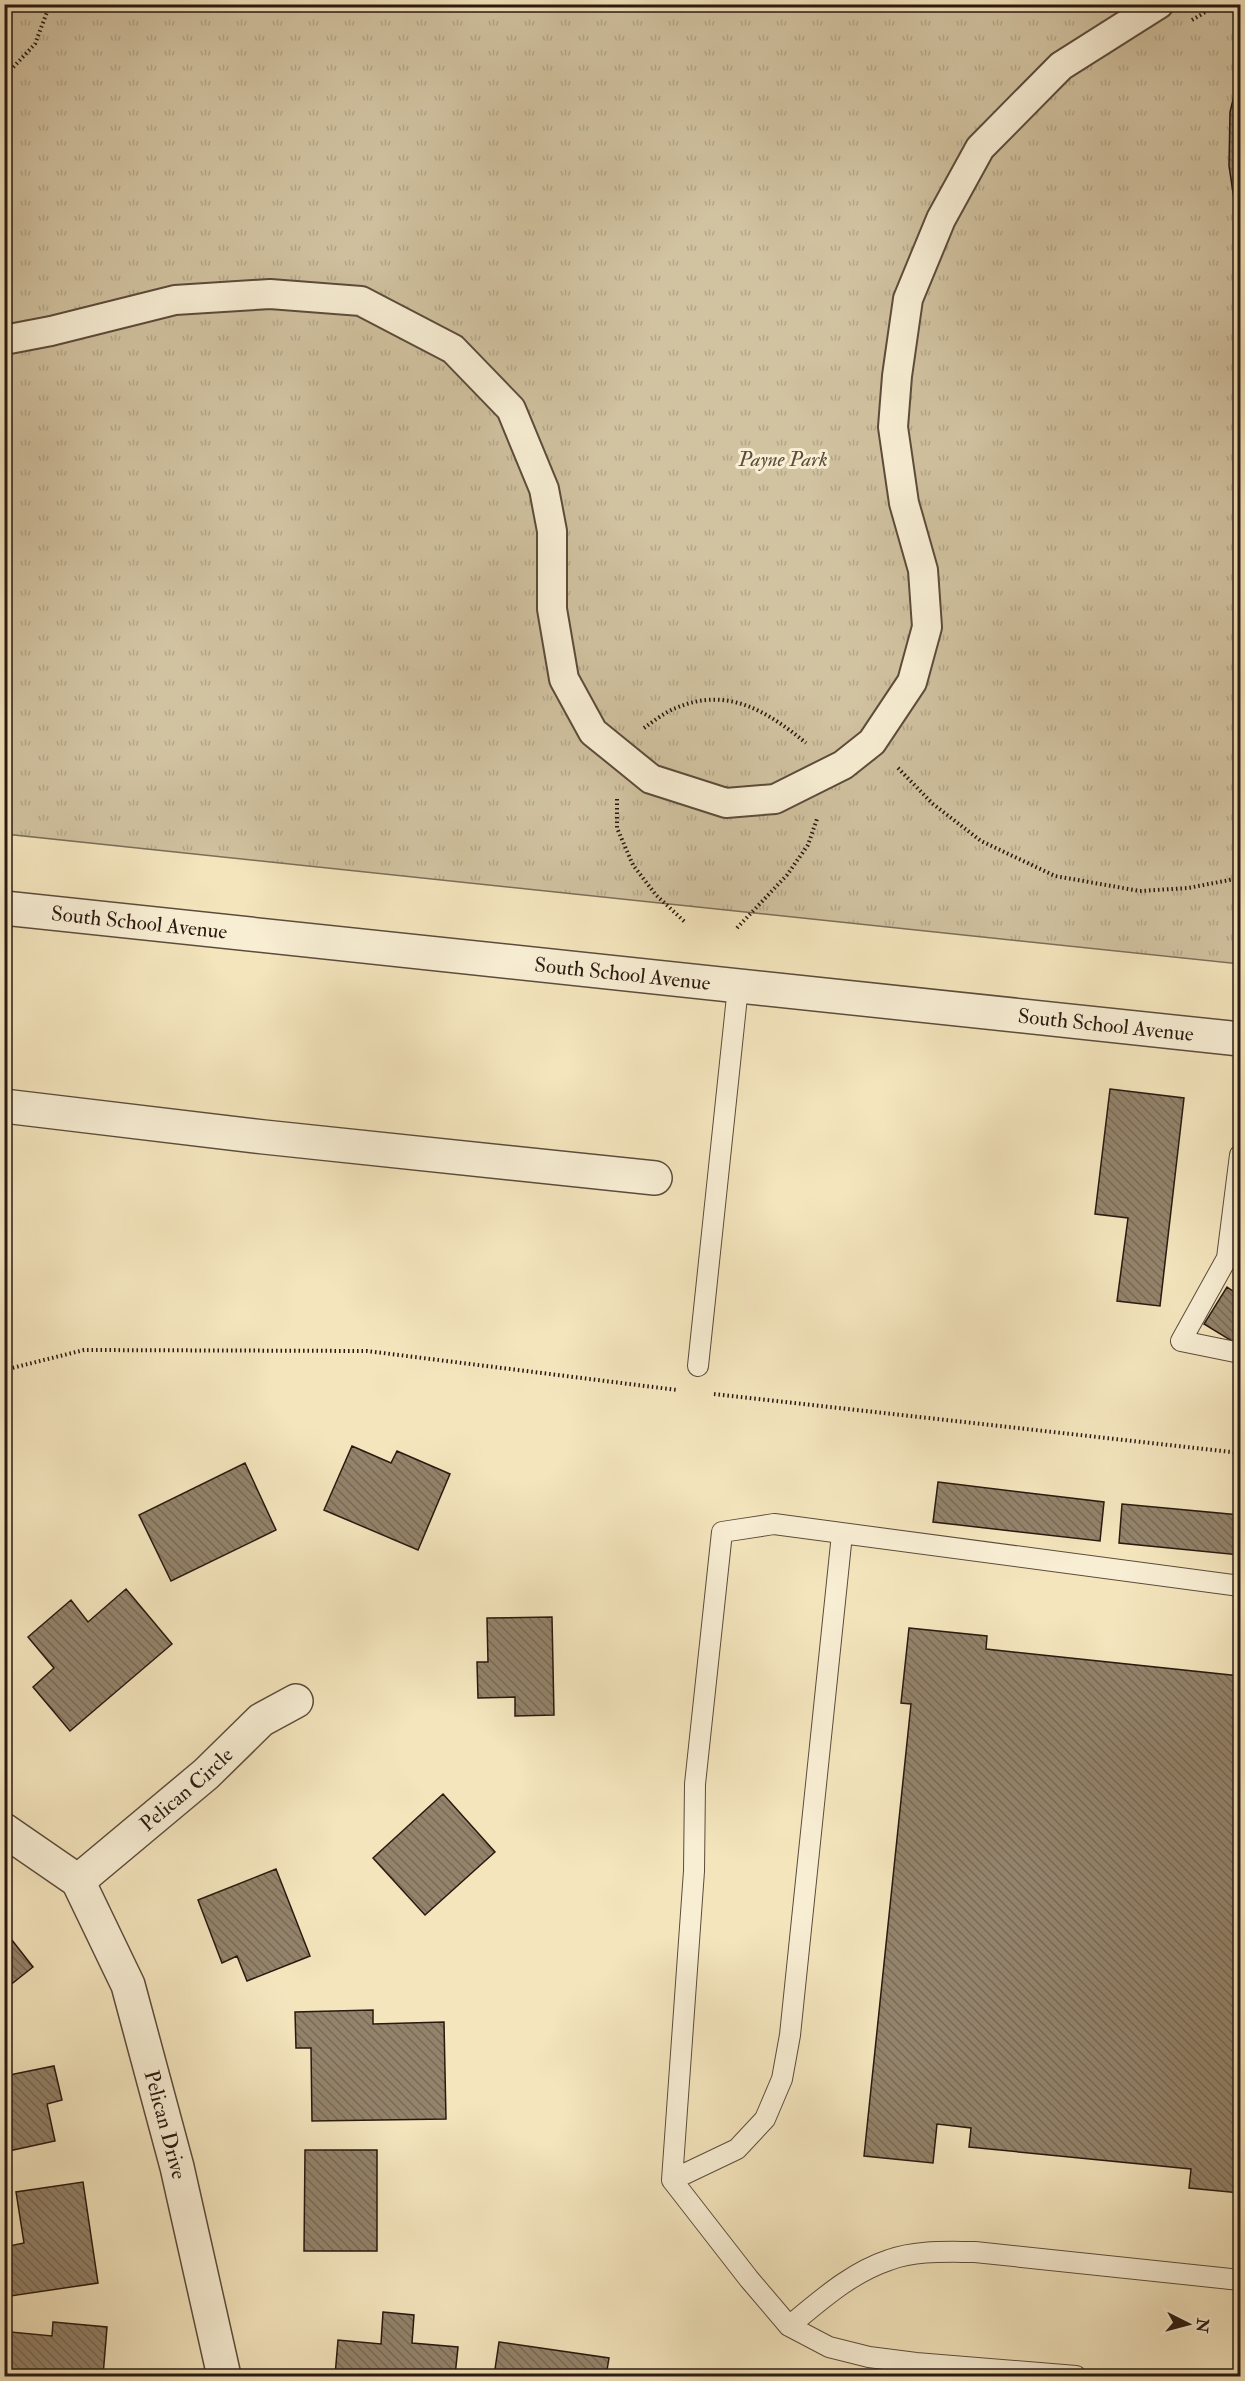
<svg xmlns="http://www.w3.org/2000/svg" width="1245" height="2381" font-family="'IM FELL Double Pica',serif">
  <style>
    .park { fill: url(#park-tufts); stroke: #7d6e58; stroke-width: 1.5 }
    .building { fill: url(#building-back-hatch); stroke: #291910; stroke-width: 1.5 }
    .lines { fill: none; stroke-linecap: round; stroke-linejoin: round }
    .service-casing { stroke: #5c4c3b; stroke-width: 22 }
    .pedestrian-casing { stroke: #5c4c3b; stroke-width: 32 }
    .minor-casing { stroke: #5c4c3b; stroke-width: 36 }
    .path { stroke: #291910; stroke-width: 4; stroke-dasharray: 1.5 3; stroke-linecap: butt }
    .service { stroke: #f8eed4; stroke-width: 20 }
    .pedestrian { stroke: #f8eed4; stroke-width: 28 }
    .minor { stroke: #f8eed4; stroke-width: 33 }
    .labels { text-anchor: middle; stroke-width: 6; stroke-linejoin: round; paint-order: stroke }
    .park-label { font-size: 21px; font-style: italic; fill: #5b4c3b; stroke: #f8eed4 }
    .street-label { font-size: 21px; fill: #291910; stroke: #f8eed4 }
  </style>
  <defs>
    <pattern id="park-tufts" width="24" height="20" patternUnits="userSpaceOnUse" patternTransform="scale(1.5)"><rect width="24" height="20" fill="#d1c2a0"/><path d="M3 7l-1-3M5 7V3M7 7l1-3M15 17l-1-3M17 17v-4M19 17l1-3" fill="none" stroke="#b3a689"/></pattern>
    <pattern id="building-back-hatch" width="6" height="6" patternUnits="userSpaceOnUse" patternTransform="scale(1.5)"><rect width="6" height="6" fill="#93836a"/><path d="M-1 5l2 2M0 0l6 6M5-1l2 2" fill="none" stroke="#786a56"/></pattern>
  </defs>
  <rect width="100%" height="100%" fill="#f4e5bd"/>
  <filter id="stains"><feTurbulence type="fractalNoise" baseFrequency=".00333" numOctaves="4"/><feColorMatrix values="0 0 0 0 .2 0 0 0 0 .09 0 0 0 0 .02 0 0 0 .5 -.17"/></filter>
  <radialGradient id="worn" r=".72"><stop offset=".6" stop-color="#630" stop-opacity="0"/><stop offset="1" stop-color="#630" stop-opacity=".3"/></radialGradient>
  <path class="park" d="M5,5H1240V964L5,834Z"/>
  <path class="building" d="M1240,71V211L1236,212L1229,166L1230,112Z
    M1110,1089L1184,1098L1160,1306L1117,1301L1128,1218L1095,1214Z
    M1227,1287L1240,1296V1346L1204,1324Z
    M352,1446L391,1463L397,1451L450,1474L418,1550L324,1510Z
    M245,1463L276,1530L171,1581L139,1515Z
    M938,1482L1104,1502L1100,1541L933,1522Z
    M1122,1504L1240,1515V1555L1119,1543Z
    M126,1589L172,1644L70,1731L33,1687L54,1668L28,1637L71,1600L88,1622Z
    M552,1617L554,1715L515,1716V1697L478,1698L477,1662H488L487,1618Z
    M909,1628L987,1636L986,1649L1240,1676V2193L1189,2188L1191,2169L969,2147L971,2128L937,2124L933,2163L864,2156L911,1704L901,1703Z
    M443,1794L495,1852L425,1915L373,1858Z
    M276,1869L310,1956L247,1981L237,1956L222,1963L198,1900Z
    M4,1930L33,1967L4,1990Z
    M373,2010V2024L444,2022L446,2119L312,2121L311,2048H296L295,2012Z
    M54,2066L62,2100L47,2104L55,2141L4,2152V2076Z
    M305,2150H377V2251H304Z
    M83,2182L98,2283L4,2297V2247L24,2243L16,2192Z
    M383,2312L414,2315L412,2343L458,2347L455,2376H335L338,2340L381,2344Z
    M53,2322L107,2327L103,2376H7L11,2332L52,2336Z
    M499,2342L609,2358L606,2376H494Z"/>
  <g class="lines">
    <g class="service-casing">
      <path id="service" d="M1240,1155L1227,1258L1181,1341L1240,1353
        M698,1366L738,987
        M672,2180L737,2149L765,2119L782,2079L790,2035L842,1534
        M789,2326C820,2301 850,2273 889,2260C916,2250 947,2252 975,2252L1240,2280
        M1076,2376L916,2363L869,2357L829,2347L789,2326L749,2279L672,2180L694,1871L695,1784L722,1532L774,1524L1240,1586"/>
    </g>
    <g class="pedestrian-casing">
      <path id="pedestrian" d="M4,340L51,331L175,300L270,294L361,301L453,349L511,409L544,489L552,531V609L564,679L593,732L651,779L726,803L775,799L843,765L872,742L912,682L927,627L923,570L904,503L893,427L897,376L908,299L941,219L980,148L1061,66L1159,4"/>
    </g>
    <g class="minor-casing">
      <g id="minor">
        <path id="s1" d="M4,908L1240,1039"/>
        <path d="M4,1106L264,1137L655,1178"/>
        <path id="s2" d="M4,1830L78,1881L128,1985L177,2167L224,2376"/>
        <path id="s3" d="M78,1881L206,1774L261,1720L296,1701"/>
      </g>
    </g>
    <path class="path" d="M1192,20L1219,4
      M4,77L35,44L50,4
      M644,728C654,721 665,712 676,708C727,686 767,711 806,743
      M898,768L933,804L981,841L1055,876L1140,891L1188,888L1240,878
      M617,799V828L633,865L656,895L686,923
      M737,928L787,875L808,845L817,819
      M4,1370L84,1350L367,1351L677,1390
      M714,1394L1240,1453"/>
    <use href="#service" class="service"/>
    <use href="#pedestrian" class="pedestrian"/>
    <use href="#minor" class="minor"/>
  </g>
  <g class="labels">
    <g class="park-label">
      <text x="783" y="466">Payne Park</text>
    </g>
    <g class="street-label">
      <text dy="7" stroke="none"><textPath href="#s1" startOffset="136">South School Avenue</textPath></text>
      <text dy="7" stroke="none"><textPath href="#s1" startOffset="622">South School Avenue</textPath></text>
      <text dy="7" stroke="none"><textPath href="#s1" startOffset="1108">South School Avenue</textPath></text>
      <text dy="7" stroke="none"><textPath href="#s3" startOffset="142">Pelican Circle</textPath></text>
      <text dy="7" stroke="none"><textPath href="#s2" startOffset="350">Pelican Drive</textPath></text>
    </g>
  </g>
  <rect width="1245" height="2381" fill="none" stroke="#f4e5bd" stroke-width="24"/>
  <rect x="6" y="6" width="1233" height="2369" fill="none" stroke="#291910" stroke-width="3"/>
  <rect x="12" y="12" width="1221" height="2357" fill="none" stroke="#291910" stroke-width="1.5"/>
  <g transform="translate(1188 2324) rotate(96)" stroke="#f8eed4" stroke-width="4.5" paint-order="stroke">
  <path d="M0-4.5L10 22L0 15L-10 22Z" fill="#291910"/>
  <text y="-9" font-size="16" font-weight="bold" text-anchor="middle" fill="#291910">N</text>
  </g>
  <rect width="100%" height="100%" filter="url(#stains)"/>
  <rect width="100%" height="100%" fill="url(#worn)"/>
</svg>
